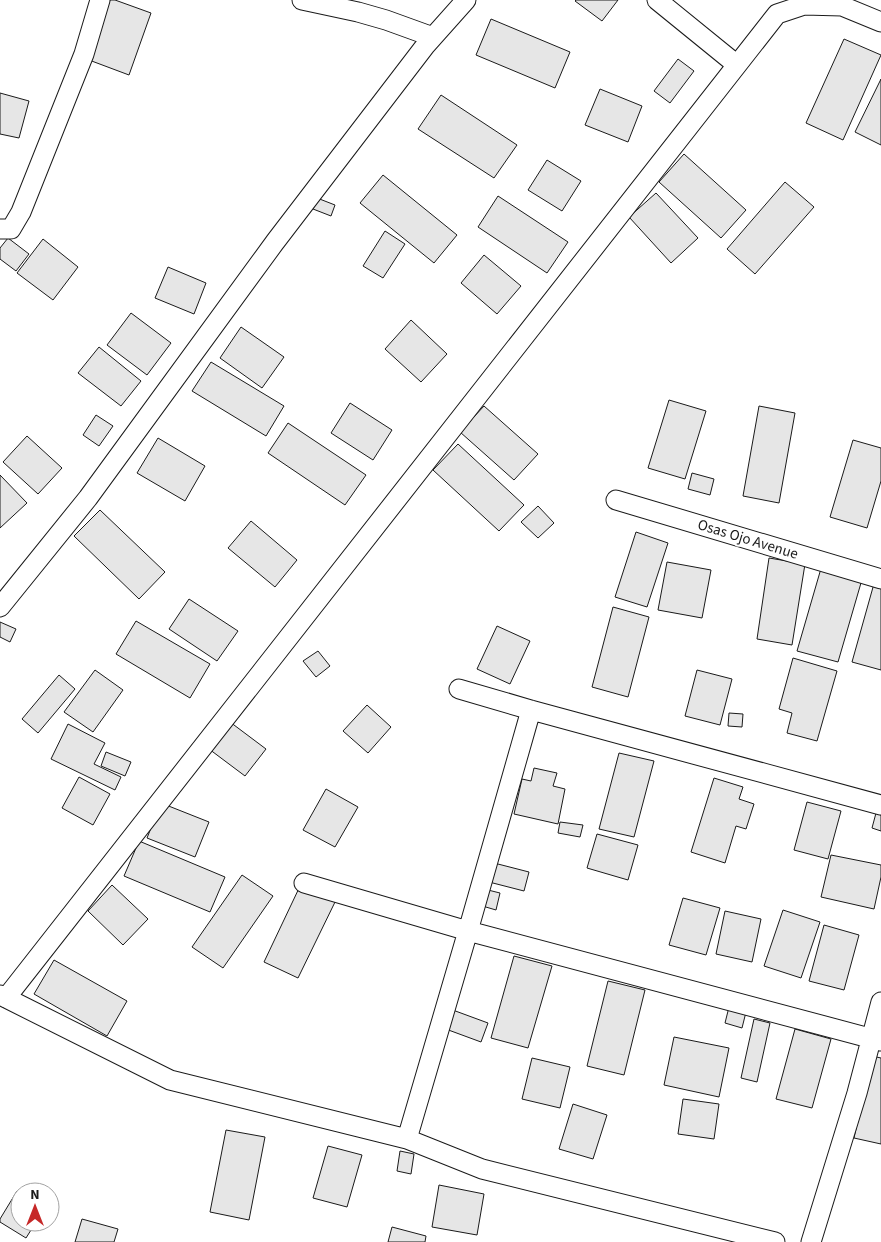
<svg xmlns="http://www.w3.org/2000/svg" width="881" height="1242" font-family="'Source Sans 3',sans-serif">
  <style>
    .building { fill: #e6e6e6; stroke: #1a1a1a }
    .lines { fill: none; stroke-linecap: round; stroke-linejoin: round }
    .minor-casing { stroke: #1a1a1a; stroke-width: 21 }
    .minor { stroke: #fff; stroke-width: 19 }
    .labels { text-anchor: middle; stroke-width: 4; stroke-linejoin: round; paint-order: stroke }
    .street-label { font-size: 15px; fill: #1a1a1a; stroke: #fff }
  </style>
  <rect width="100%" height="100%" fill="#fff"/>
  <path class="building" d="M110,0H115L151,13L129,75L89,60Z
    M576,0H618L602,21L575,1Z
    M491,19L570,52L555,88L476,55Z
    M844,39L881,55L843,140L806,123Z
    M678,59L694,71L670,103L654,91Z
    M881,79V145L855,132Z
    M600,89L642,106L628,142L585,125Z
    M0,93L29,101L19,138L0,134Z
    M441,95L517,145L494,178L418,129Z
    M684,154L746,210L721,238L659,182Z
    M547,160L581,181L562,211L528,190Z
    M383,175L457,235L434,263L360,203Z
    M785,182L814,207L755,274L727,249Z
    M656,193L698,238L671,263L629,217Z
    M498,196L568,242L547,273L478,227Z
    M317,198L335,205L331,216L313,209Z
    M385,231L405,244L383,278L363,266Z
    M8,238L29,254L16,271L0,259V248Z
    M43,239L78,267L53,300L17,273Z
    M484,255L521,286L497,314L461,283Z
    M168,267L206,283L194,314L155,298Z
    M131,313L171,343L147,375L107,345Z
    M411,320L447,354L421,382L385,349Z
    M241,327L284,357L262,388L220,358Z
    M99,347L141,381L121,406L78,373Z
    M211,362L284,406L266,436L192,391Z
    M669,400L706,411L685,479L648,468Z
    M350,403L392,430L373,460L331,433Z
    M484,406L538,454L514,480L460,432Z
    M759,406L795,413L779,503L743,496Z
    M96,415L113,426L99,446L83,435Z
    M288,423L366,475L345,505L268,453Z
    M27,436L62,468L38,494L3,462Z
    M158,438L205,466L185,501L137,473Z
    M853,440L881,448V481L867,528L830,517Z
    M458,444L524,505L499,531L433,470Z
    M692,473L714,479L710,495L688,489Z
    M0,475L27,503L0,528Z
    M538,506L554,523L538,538L521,522Z
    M100,510L165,572L139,599L74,536Z
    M251,521L297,560L275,587L228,548Z
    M636,532L668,543L647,607L615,597Z
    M769,558L805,564L792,645L757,639Z
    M667,562L711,570L702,618L658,610Z
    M822,565L863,576L838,662L797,651Z
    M875,580L881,581V670L852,662Z
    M189,599L238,631L217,661L169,629Z
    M613,607L649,617L628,697L592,687Z
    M136,621L210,664L190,698L116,654Z
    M0,622L16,629L10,642L0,637Z
    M497,626L530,641L510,684L477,669Z
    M318,651L330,666L316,677L303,661Z
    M793,658L837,671L817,741L787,733L792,713L779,709Z
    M95,670L123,690L93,732L64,712Z
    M697,670L732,679L720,725L685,716Z
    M59,675L75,689L38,733L22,719Z
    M367,705L391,727L368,753L343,731Z
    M729,713L743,714L742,727L728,726Z
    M230,722L266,749L245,776L209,749Z
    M68,724L105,743L94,764L121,777L115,790L51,759Z
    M106,752L131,762L125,776L101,766Z
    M619,753L654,761L634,837L599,829Z
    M534,768L557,773L553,786L565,789L558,824L514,814L522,779L531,781Z
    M79,777L110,794L93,825L62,808Z
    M714,778L743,787L739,799L754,804L746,829L736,826L725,863L691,852Z
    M326,789L358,807L335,847L303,830Z
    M807,802L841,811L828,859L794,850Z
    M161,803L209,822L195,857L147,838Z
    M876,813L881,815V831L872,828Z
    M560,822L583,825L580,837L558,833Z
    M597,834L638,845L628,880L587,868Z
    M139,841L225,877L210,912L124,876Z
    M831,855L881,865V877L874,909L821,897Z
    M494,863L529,872L524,891L489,882Z
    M242,875L273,896L223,968L192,947Z
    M301,884L336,900L298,978L264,962Z
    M112,885L148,919L123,945L88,911Z
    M484,889L500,893L496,910L479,905Z
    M683,898L720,908L706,955L669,945Z
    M783,910L820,922L801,978L764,966Z
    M725,911L761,919L752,962L716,954Z
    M824,925L859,935L844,990L809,981Z
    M514,956L552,966L528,1048L491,1038Z
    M54,960L127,1001L107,1036L34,994Z
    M608,981L645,990L624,1075L587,1066Z
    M730,1003L747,1008L742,1028L725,1023Z
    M450,1009L488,1023L481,1042L443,1028Z
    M754,1019L770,1023L757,1082L741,1078Z
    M795,1029L831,1039L812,1108L776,1099Z
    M674,1037L729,1048L719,1097L664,1085Z
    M872,1056L881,1058V1144L854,1138Z
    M532,1058L570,1067L560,1108L522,1099Z
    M683,1099L719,1104L714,1139L678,1134Z
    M573,1104L607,1115L593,1159L559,1149Z
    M226,1130L265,1137L249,1220L210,1212Z
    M328,1146L362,1155L347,1207L313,1198Z
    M400,1151L414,1154L411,1174L397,1171Z
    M439,1185L484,1194L477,1235L432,1227Z
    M17,1191L20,1193V1222H36L26,1238L0,1222V1219Z
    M82,1219L118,1229L114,1242H75Z
    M392,1227L426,1236L425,1242H388Z"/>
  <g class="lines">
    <g class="minor-casing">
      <path id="minor" d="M302,0L358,12L386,20L433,37
        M657,0L737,65
        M0,229H11L21,212L84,54L100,0
        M616,500L881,579
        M0,607L88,498L275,242L425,46L466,0
        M459,689L531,710L881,805
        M304,883L468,931L881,1041
        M0,995L170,1080L407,1139L482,1169L775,1242
        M6,998L777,14L804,5L842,6L881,22
        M407,1139L468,931L531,710
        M811,1242L857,1093L881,1002"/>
    </g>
    <use href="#minor" class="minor"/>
  </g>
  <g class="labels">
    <g class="street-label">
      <text transform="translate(748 539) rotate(17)" y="5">Osas Ojo Avenue</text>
    </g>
  </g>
  <g transform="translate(35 1207)"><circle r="24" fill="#ffffff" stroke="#a3a3a3"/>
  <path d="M0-4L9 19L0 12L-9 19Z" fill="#c62828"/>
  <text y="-8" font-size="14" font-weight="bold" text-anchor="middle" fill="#1a1a1a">N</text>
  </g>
</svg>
